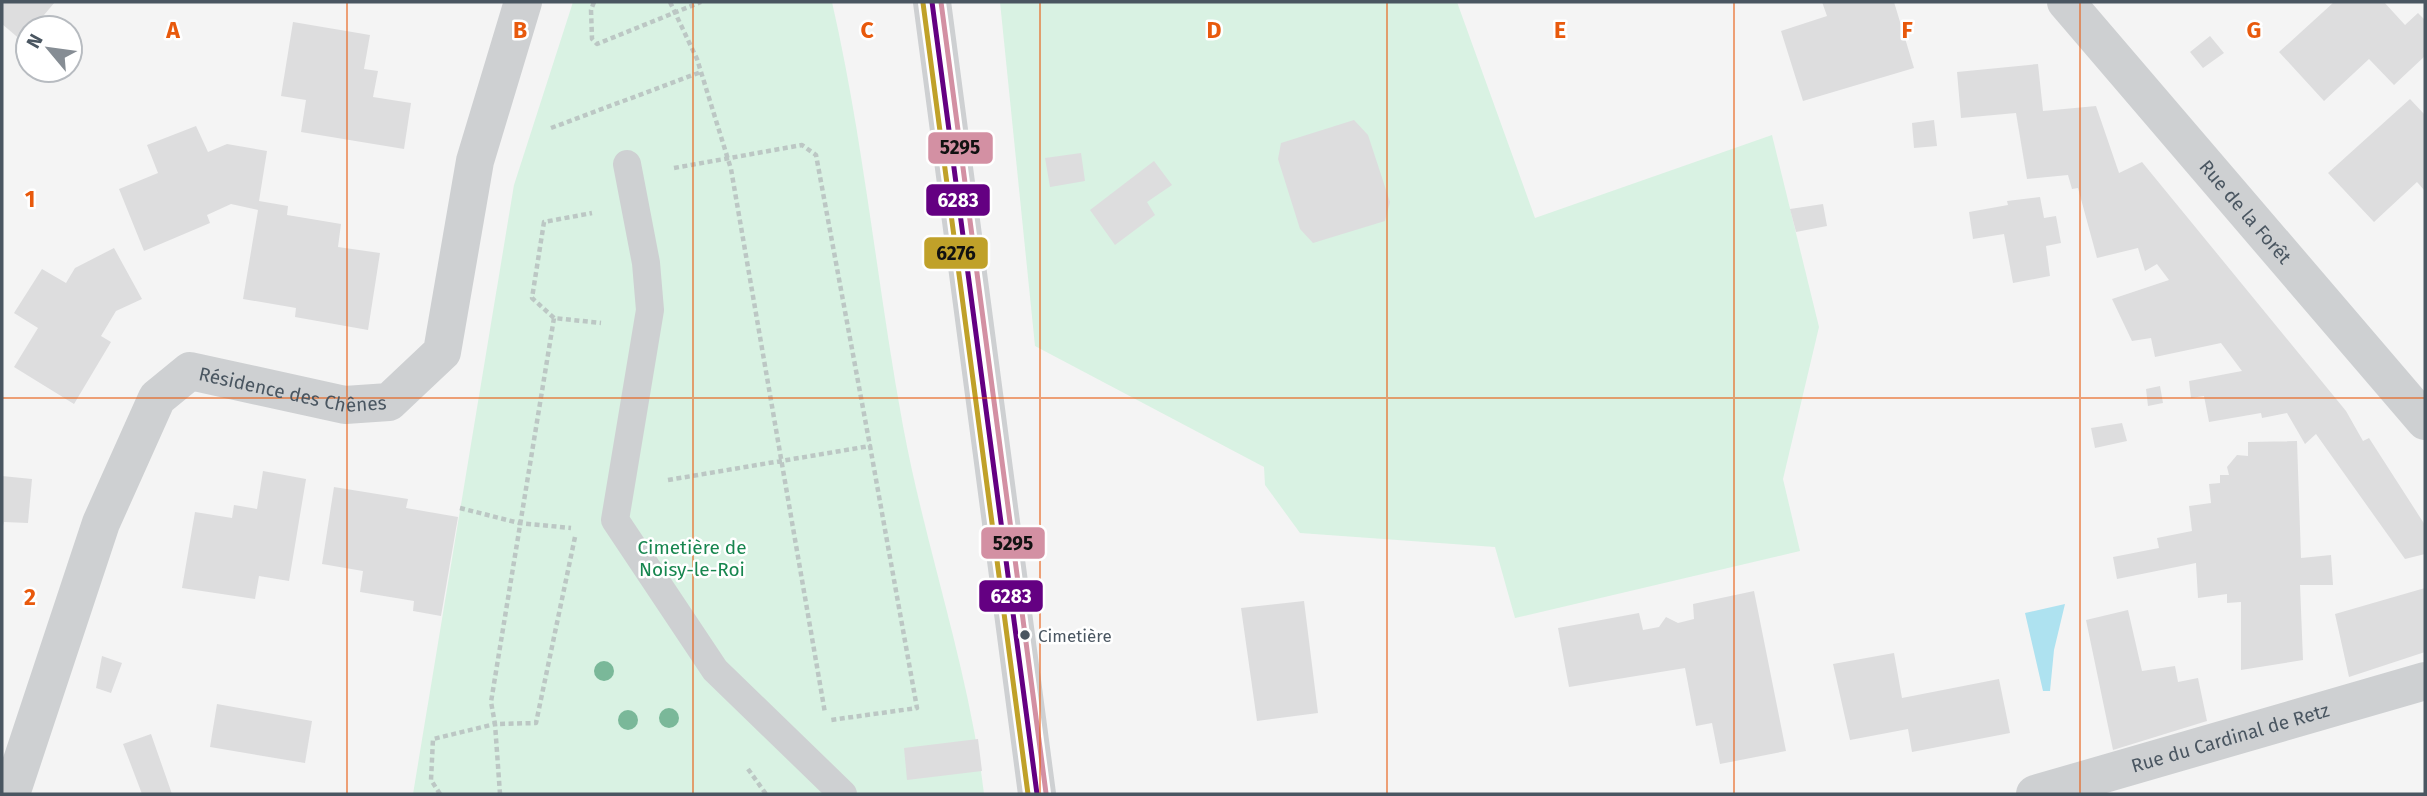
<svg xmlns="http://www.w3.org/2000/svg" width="2427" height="796" font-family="'Fira Sans',sans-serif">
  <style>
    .green { fill: #d9f2e3 }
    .water { fill: #aee2f0 }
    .building { fill: #ddddde }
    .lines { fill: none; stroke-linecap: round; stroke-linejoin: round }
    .path { stroke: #bcc7c4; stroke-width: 4.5; stroke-dasharray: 5 3.5; stroke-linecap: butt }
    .service { stroke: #ced0d2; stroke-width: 28 }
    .minor { stroke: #ced0d2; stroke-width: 38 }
    .tertiary { stroke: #ced0d2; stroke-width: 38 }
    .bus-1-casing { stroke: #fff; stroke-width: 10 }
    .bus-2-casing { stroke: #fff; stroke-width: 10 }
    .bus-3-casing { stroke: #fff; stroke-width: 10 }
    .bus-1 { stroke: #640082; stroke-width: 5 }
    .bus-2 { stroke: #c0a129; stroke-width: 5 }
    .bus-3 { stroke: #d390a3; stroke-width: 5 }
    .tree { fill: #7ab899 }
    .grid { fill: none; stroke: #e8590c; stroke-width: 2; stroke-opacity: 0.55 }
    .bus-dot { fill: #4a5661; stroke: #fff; stroke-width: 2.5 }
    .labels { text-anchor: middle; stroke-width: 5; stroke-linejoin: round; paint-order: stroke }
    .bus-label { font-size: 17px; fill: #4a5661; stroke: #fff; text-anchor: start }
    .street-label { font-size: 19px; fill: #4a5661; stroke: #fff }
    .park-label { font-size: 19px; fill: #17864f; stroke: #fff }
    .grid-label { font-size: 23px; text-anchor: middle; font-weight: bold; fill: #e8590c; stroke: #fff; stroke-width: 5; stroke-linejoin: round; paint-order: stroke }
    .line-badge { stroke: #fff; stroke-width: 2.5 }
    .badge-label { font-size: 19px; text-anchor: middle; font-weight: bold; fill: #fff }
    .pale-badge-label { font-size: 19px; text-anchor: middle; font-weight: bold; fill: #111 }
  </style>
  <rect width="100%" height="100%" fill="#f4f4f4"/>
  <path class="green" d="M573,2H832C864,142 877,285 903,426C926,550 969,669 984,794H413L514,185Z
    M1000,2H1457L1535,218L1772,135L1819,327L1783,479L1800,551L1515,618L1495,547L1300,533L1265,485L1264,467L1035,346Z"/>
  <path class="water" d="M2065,604L2054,650L2050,691H2043L2025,613Z"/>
  <path class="building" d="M2,2H55L33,28H28V34L22,41L2,24Z
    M1822,2H1894L1914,68L1803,101L1781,31L1827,16Z
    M2334,2H2384L2405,25L2418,13L2425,20V56L2394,85L2369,59L2324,101L2279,52Z
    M293,22L370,35L364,69L378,71L373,97L411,103L404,149L301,132L306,100L281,96Z
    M2210,36L2224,53L2203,68L2190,52Z
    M2038,64L2043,111L2096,106L2119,173L2142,162L2346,411L2363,441L2369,438L2425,525V554L2405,559L2316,434L2305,444L2287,413L2262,418L2261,413L2209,422L2204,396L2191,398L2189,381L2242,371L2221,343L2155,357L2151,338L2132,341L2112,299L2169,280L2157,264L2145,271L2138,248L2097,258L2078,188L2072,189L2068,175L2027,179L2016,113L1961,118L1957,72Z
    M2410,99L2425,115V191L2417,182L2374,222L2328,173Z
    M1354,120L1368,135L1390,202L1385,221L1313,243L1300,229L1278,159L1281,143Z
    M1934,120L1937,146L1914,148L1912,123Z
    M196,126L208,152L227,144L267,151L259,201L288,206L287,215L341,224L338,247L380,253L368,330L295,317L296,308L243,299L258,210L231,204L207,215L210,223L144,251L119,189L158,173L147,145Z
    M1081,153L1085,181L1050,187L1045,158Z
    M1154,161L1172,185L1147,202L1155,215L1115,245L1090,210Z
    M2040,197L2044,218L2056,216L2061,243L2046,246L2050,276L2013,283L2004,234L1973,239L1969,212L2008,205L2007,201Z
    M1823,204L1827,226L1796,232L1790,209Z
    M114,248L142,299L116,311L101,336L111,342L74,404L14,367L38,328L14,313L42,269L66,283L75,268Z
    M2160,386L2163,403L2148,406L2146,389Z
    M2122,423L2127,441L2095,448L2091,428Z
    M2297,441L2301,558L2331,555L2333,585H2300L2303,660L2241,670V602L2227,603V594L2198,598L2196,563L2117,579L2113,557L2159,548L2157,538L2192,531L2189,506L2211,503L2209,484L2220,483V475H2229L2227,467L2237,455L2248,456V442Z
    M263,471L306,479L289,581L259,576L255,599L182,588L195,512L232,518L234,505L257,509Z
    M2,476L32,479L28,523L4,522L2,529Z
    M334,487L408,499L406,508L458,517L441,616L413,611L414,601L360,592L363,571L322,564Z
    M2425,588V652L2349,677L2335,614Z
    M1754,591L1786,751L1720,764L1712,723L1696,726L1685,668L1569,687L1558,628L1639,613L1643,630L1659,627L1666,617L1678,623L1694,619L1693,604Z
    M1304,601L1318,713L1257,721L1241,608Z
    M2128,610L2142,671L2175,666L2178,682L2198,678L2207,721L2113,750L2086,620Z
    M1894,653L1902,698L1999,679L2010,733L1912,752L1908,729L1850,740L1833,664Z
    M102,656L122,663L111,693L96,688Z
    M217,704L312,721L305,763L210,747Z
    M151,734L172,794H142L123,744Z
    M978,739L982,771L907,780L904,748Z"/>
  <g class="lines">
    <path class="path" d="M594,2L591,10L592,39L597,44L701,2
      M670,2L697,59L731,169L825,713
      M551,128L701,72
      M674,168L802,145L816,155L870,446
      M554,318L532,298L544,222L592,213
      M668,480L870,446L917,708L831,720
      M460,508L519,523L571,528
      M575,537L536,723L495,724L491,702L554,318L601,323
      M748,769L766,794
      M440,794L431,780L433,739L495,724L500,794"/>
    <path class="service" d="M627,164L646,263L650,310L615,520L715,670L843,794"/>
    <g class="minor">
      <path id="s1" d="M2066,2L2425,421"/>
      <path id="s2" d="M11,794L101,523L157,398L190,371L345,405L389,402L442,352L475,161L523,2"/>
      <path id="s3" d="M2035,794L2425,681"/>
    </g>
    <path class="tertiary" d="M932,2L1037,794"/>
    <g class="bus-1-casing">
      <path id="bus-1" d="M932,2L1037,794"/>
    </g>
    <g class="bus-2-casing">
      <path id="bus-2" d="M923,3L1028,794"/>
    </g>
    <g class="bus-3-casing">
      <path id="bus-3" d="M941,2L1046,793"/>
    </g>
    <use href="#bus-1" class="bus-1"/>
    <use href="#bus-2" class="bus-2"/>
    <use href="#bus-3" class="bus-3"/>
  </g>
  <g class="tree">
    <circle cx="604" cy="671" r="10"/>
    <circle cx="669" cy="718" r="10"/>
    <circle cx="628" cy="720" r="10"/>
  </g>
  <path class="grid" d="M347,2V794M693,2V794M1040,2V794M1387,2V794M1734,2V794M2080,2V794M2,398H2425"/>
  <circle class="bus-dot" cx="1025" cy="635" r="6"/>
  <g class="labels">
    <g class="bus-label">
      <text x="1038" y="642">Cimetière</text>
    </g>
    <g class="street-label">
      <text dy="7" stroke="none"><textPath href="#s1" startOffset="276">Rue de la Forêt</textPath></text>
      <text dy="7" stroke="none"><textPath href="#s2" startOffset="570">Résidence des Chênes</textPath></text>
      <text dy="7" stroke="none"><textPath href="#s3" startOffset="203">Rue du Cardinal de Retz</textPath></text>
    </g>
    <g class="park-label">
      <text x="692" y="554">Cimetière de<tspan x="692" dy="22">Noisy-le-Roi</tspan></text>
    </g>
  </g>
  <g class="grid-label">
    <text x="173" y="38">A</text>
    <text x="520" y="38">B</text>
    <text x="867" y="38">C</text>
    <text x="1214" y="38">D</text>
    <text x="1560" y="38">E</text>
    <text x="1907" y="38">F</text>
    <text x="2254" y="38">G</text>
    <text x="30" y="207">1</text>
    <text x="30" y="605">2</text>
  </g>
  <g class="line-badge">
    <rect x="927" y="131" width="67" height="34" rx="7" fill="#d390a3"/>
    <rect x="925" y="183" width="66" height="34" rx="7" fill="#640082"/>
    <rect x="923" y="236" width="66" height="34" rx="7" fill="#c0a129"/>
    <rect x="980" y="526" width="66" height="34" rx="7" fill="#d390a3"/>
    <rect x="978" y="579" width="66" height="34" rx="7" fill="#640082"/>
  </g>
  <g class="badge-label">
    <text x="958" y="207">6283</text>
    <text x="1011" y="603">6283</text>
  </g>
  <g class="pale-badge-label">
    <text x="960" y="154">5295</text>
    <text x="956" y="260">6276</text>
    <text x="1013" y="550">5295</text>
  </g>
  <rect width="2427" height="796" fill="none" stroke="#4a5661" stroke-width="7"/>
  <g transform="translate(49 49) rotate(299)"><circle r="33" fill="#ffffff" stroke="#b7bbc0" stroke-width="2"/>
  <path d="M0-5L12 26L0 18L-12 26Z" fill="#868d94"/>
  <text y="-10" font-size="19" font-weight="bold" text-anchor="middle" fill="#4a5661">N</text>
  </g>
</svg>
